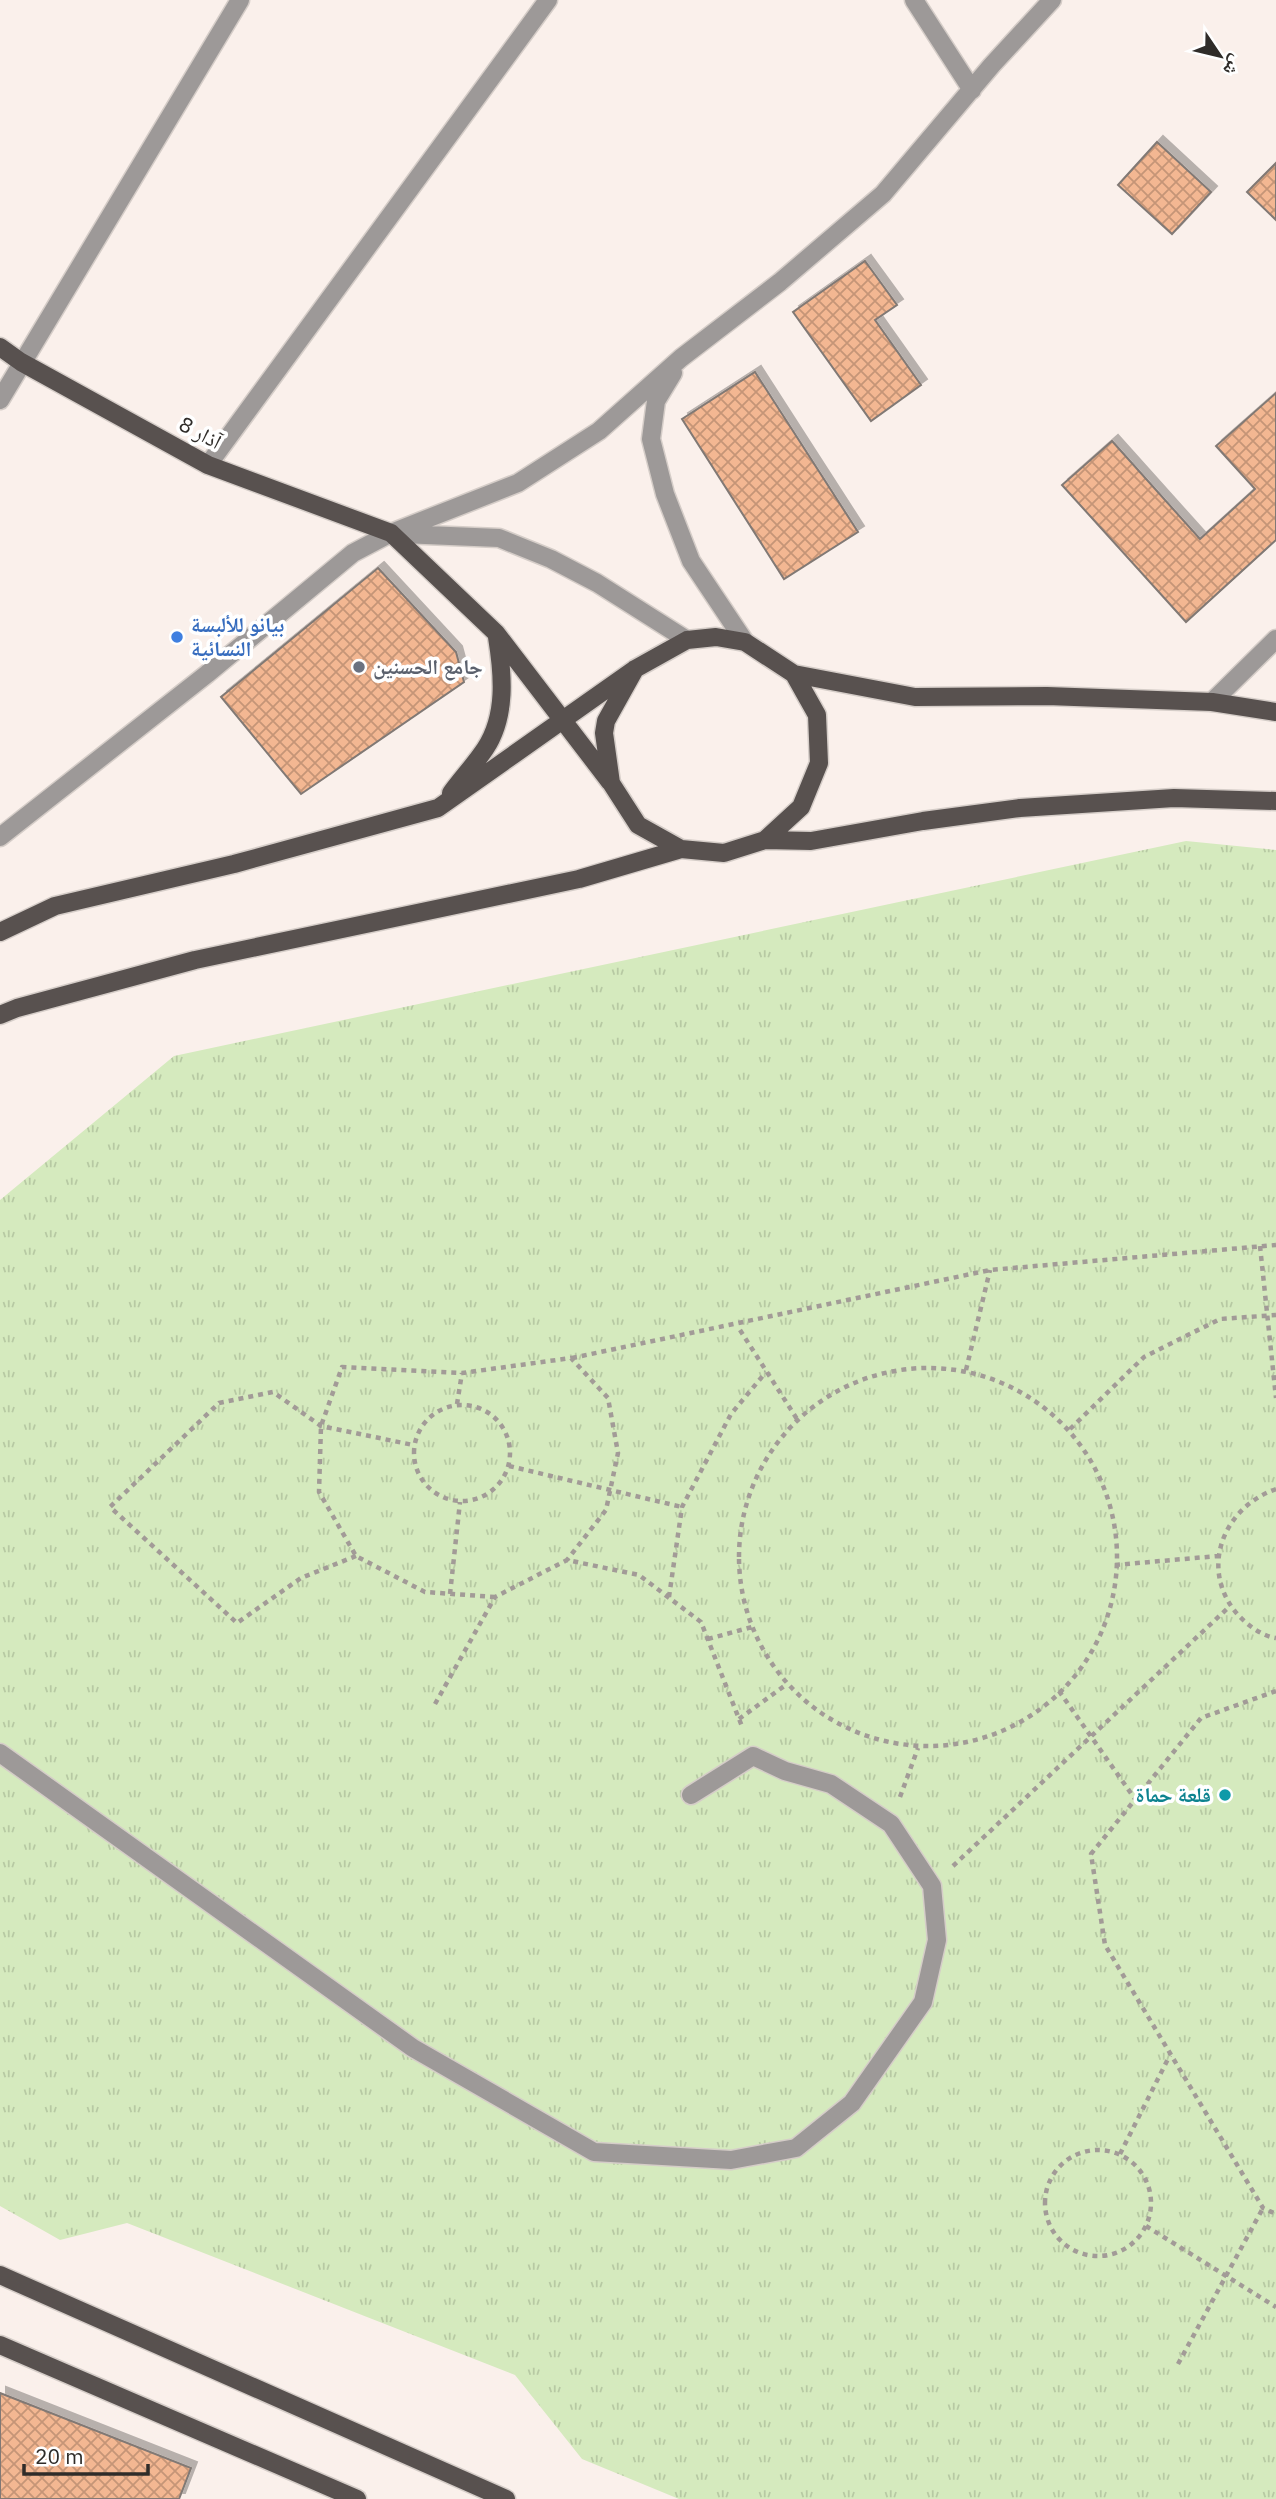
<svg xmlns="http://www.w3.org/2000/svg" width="1276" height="2499" font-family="'IBM Plex Sans','Noto Naskh Arabic',sans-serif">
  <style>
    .park { fill: url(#park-tufts) }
    .building { fill: url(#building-cross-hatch); stroke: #817974; stroke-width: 2; filter: url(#shadow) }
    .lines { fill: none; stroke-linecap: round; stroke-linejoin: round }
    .minor-casing { stroke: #d5cdc8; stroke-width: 21 }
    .major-casing { stroke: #d5cdc8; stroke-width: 21 }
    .path { stroke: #a29b97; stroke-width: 4.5; stroke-dasharray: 5 5; stroke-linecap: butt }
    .minor { stroke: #9d9998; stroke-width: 18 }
    .major { stroke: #58514f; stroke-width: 18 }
    .shop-dot { fill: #3f7fe0; stroke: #fff; stroke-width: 2.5 }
    .worship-dot { fill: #6b7280; stroke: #fff; stroke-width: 2.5 }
    .culture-dot { fill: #0f9aa8; stroke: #fff; stroke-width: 2.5 }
    .labels { text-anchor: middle; stroke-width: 7; stroke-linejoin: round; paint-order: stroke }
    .street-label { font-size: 21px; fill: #2f2c29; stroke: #fff }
    .shop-label { font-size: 21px; font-weight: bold; fill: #366cbe; stroke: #fff; text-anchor: start }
    .worship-label { font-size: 21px; font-weight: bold; fill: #5b616d; stroke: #fff; text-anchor: start }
    .culture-label { font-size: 21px; font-weight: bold; fill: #0d838f; stroke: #fff; text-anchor: end }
  </style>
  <defs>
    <pattern id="park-tufts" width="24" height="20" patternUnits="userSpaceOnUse" patternTransform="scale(1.75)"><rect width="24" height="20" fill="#d5eabe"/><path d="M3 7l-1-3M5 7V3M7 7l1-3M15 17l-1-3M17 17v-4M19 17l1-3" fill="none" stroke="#b7c9a3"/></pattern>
    <pattern id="building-cross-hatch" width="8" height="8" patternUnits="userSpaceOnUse" patternTransform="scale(1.75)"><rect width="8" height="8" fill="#f3b792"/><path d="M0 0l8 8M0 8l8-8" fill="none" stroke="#c59577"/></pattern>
    <filter id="shadow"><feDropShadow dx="6" dy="-6" stdDeviation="0" flood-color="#0004"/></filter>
  </defs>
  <rect width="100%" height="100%" fill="#faf0eb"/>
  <path class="park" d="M1186,841L1276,850V2499H679L582,2459L515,2375L127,2223L60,2240L0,2206V1200L174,1056Z"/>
  <path class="building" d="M1157,142L1211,192L1172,234L1118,185Z
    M1276,163V220L1247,192Z
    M865,261L897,305L875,320L921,385L871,421L793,312Z
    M755,372L858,532L784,579L682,419Z
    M1276,393V540L1186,622L1062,485L1112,441L1200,539L1255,489L1216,446Z
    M378,568L456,652L464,682L301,794L221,697Z
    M0,2393L191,2468L179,2499H0Z"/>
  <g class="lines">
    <g class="minor-casing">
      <path id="minor" d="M914,0L972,90
        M673,373L656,401L651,439L665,494L691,561L745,642
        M0,400L240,0
        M208,465L548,0
        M401,534L499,538L551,559L597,583L687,640
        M1212,702L1276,639
        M0,837L207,674L353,553L391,533L518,483L599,431L681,358L780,282L883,194L992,65L1052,0
        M0,1753L413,2048L594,2152L731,2160L796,2148L852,2103L923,2002L937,1940L932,1886L891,1824L831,1784L785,1771L753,1756L691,1795"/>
    </g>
    <g class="major-casing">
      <path id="major" d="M0,347L21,362L208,465L391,533L496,633L610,782
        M794,674L915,697L1047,696L1212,702L1276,712
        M451,793C462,778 475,764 485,749C507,716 503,674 497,637
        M765,840L811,841L923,821L1020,808L1174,798L1276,801
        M0,932L55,906L234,864L438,808L635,669L687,640L716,637L745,642L794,674L817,715L819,763L801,807L765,840L724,853L681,849L638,825L611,783L604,733L606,721L635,669
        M0,1015L17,1008L195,960L579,879L681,849
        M0,2275L506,2499
        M0,2345L357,2499"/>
    </g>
    <path class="path" d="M1260,1246L1276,1398
      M740,1330L797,1419
      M572,1358L990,1270L1276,1245
      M739 1557a189 189 0 1 1 378 0a189 189 0 1 1-378 0Z
      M966,1370L990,1270
      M457,1404L462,1373
      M414 1453a48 48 0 1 1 96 0a48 48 0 1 1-96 0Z
      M1070,1429L1144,1357L1220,1319L1276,1315
      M509,1466L682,1507
      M1276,1489C1222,1508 1198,1571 1239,1616C1249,1626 1262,1636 1276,1638
      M356,1556L301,1578L237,1623L110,1507L219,1403L273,1392L321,1426L413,1445
      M1115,1565L1218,1556
      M450,1594L460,1502
      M495,1597L425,1592L356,1556L319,1492L321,1426L342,1367L462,1373L571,1358L608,1398L618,1453L606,1510L567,1560
      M669,1597L682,1507L731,1414L766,1372
      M708,1639L752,1627
      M1059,1691L1135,1799
      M1276,1691L1201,1718L1091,1854L1105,1945L1263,2208L1276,2214
      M435,1704L495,1597L567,1560L639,1575L701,1622L743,1729
      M739,1719L787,1684
      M900,1797L918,1748
      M953,1866L1230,1606
      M1045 2203a53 53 0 1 1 106 0a53 53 0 1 1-106 0Z
      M1120,2154L1170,2055
      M1146,2226L1276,2307
      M1178,2364L1263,2208"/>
    <use href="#minor" class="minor"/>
    <use href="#major" class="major"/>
  </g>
  <circle class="shop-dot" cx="177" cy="637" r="7"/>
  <circle class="worship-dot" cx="359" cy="667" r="7"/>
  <circle class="culture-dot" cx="1225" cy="1795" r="7"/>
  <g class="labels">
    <g class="street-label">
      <text transform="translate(200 433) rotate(28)" y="7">8 آذار</text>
    </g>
    <g class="shop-label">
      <text x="191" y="632">بيانو للألبسة<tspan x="191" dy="24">النسائية</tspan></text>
    </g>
    <g class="worship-label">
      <text x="373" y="674">جامع الحسنين</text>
    </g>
    <g class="culture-label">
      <text x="1211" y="1802">قلعة حماة</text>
    </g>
  </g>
  <g transform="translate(1220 56) rotate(125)" stroke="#ffffff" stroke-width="5" paint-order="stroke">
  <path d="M0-5L12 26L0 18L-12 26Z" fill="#2f2c29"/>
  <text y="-10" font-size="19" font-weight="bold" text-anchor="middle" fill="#2f2c29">ش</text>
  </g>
  <path d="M24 2464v10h124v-10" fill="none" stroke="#2f2c29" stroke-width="3.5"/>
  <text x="35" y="2464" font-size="21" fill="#2f2c29" stroke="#ffffff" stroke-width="5" paint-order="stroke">20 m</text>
</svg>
